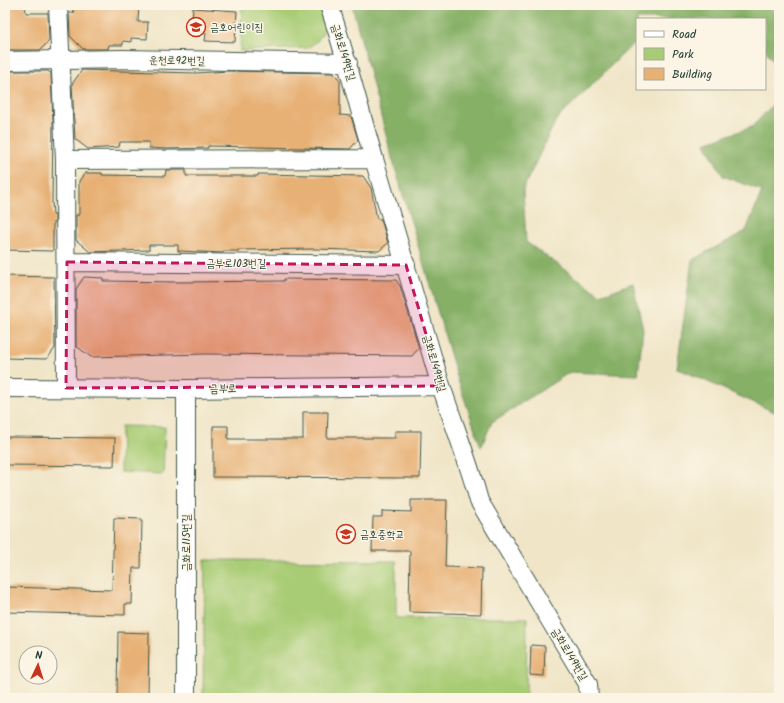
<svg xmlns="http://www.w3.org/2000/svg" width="784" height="703" font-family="Kalam,'Poor Story',sans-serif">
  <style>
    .green { fill: #a8cc75; stroke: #648454 }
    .forest { fill: #86b066; stroke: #52764d }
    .building { fill: #e7b075 }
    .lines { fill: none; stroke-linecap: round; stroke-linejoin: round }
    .minor-casing { stroke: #3e564a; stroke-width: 20 }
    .minor { stroke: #fff; stroke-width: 18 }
    .marked { fill: #c2185b; fill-opacity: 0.2; stroke: #c2185b; stroke-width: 3; stroke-dasharray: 8 5; stroke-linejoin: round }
    .labels { text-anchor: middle; stroke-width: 3; stroke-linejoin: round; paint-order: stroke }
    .poi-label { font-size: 11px; fill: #1f3d34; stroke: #fcf5e5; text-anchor: start }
    .street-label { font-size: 11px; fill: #1f3d34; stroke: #fcf5e5 }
  </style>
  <rect width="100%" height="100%" fill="#fcf5e5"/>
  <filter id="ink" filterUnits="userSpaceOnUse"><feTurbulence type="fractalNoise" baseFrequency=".025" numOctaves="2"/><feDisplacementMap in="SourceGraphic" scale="8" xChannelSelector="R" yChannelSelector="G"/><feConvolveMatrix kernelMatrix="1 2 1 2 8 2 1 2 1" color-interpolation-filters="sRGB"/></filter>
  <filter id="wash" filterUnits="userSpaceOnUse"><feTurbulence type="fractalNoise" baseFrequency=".012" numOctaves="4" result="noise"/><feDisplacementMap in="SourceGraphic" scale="16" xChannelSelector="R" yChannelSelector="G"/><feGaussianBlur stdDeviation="0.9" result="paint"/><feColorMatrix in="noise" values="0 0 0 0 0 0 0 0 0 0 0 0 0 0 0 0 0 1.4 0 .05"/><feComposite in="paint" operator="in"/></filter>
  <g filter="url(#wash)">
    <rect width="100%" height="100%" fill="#f0e5c7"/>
    <path class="green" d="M240,5H320L326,28L318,40L308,48L240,51L242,5Z
      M121,426L165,427L163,474L120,472Z
      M205,560L396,561V618H527L526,698H203Z"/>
    <path class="forest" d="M352,5H779V71L765,49V19H637V48L633,44L556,120L523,189L526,242L601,295L633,283L643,330L638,375L570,372L492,422L481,447L458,380L391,154Z
      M779,98V414L677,368L692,260L746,231L762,191L723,176L705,143L752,127Z"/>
    <g id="blocks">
      <path class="building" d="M5,5H25L26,13H48L49,41L40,50H5Z
        M71,5H139L138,22H148L147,39L131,38V42L123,41V45H109L108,49H83L70,36L69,13H74Z
        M193,8L237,11L235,42L205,41L206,33H191Z
        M82,70L196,73L228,71L333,73L340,80V115L351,116L358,140L350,149L208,146V148L166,149L149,148V142H120L119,147L88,149L75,139L72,84Z
        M5,71H48L51,73L53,121L52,202L53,215H55V223L53,222V251L5,250Z
        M166,170H186V176H258V174L363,176L371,188L377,219H381L388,243L379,251L316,249L238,250V251H223V253L178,251V245H149V250L90,252L76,240V215H79V181L85,173H102V175L165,176Z
        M5,276L54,277L55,348L47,359L5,358Z
        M84,277L103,278V281L177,282L284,281V279L396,280L400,286L419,348L412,356L205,354L91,357L76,346V289Z
        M303,412H328L327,438H395V431H421L420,478L213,477V426H228V439H303Z
        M5,437L115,438L114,466L5,465Z
        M411,500H447L445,567L482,568L481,614L409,612L410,551H372L373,517H382V511L411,512Z
        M114,518L142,519L141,568H133L132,604H125V615L5,612V587L112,590Z
        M118,632L149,633L148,698H117Z
        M531,645L545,646L544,676L530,675Z"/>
    </g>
  </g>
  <g filter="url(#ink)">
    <use href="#blocks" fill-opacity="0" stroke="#3e564a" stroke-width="1"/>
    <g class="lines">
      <g class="minor-casing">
        <path id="minor" d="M58,5L65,160L66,388
          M329,5C346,56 359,108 374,159C394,228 415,297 435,366C448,411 467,455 479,501L588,684L589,698
          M5,61L123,59L348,63
          M65,160L374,159
          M67,262L406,265
          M5,388L186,389L441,386
          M186,389V698"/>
      </g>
      <use href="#minor" class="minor"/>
    </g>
  </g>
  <path class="marked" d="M67,262L406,265L441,386L66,388Z"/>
  <defs>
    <g id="school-ring" transform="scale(1)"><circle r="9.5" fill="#fcf5e5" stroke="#c8321e" stroke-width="1.5"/><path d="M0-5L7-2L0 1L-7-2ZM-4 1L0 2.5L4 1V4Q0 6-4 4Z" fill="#c8321e"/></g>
  </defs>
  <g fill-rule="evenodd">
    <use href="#school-ring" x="196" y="27"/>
    <use href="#school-ring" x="346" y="534"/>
  </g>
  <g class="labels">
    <g class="poi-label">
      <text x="210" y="31">금호어린이집</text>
      <text x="360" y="538">금호중학교</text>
    </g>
    <g class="street-label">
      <text transform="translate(344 52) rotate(73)" y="4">금화로149번길</text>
      <text transform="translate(177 60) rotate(1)" y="4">운천로92번길</text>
      <text x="236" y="267">금부로103번길</text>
      <text transform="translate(435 363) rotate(74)" y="4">금화로149번길</text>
      <text transform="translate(223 388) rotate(-1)" y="4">금부로</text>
      <text transform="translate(186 543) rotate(-90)" y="4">금화로115번길</text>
      <text transform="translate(570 654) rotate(59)" y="4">금화로149번길</text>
    </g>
  </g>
  <rect width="784" height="703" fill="none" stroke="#fcf5e5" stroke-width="20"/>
  <rect x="636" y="18" width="130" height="72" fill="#fcf5e5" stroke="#a4ab9e"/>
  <rect x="644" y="31" width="20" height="6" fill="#ffffff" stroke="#a4ab9e"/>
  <text x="672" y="38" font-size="12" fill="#1f3d34">Road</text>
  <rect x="644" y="48" width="20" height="12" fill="#a8cc75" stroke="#a4ab9e"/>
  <text x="672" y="58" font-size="12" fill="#1f3d34">Park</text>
  <rect x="644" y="68" width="20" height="12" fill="#e7b075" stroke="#a4ab9e"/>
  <text x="672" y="78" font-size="12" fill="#1f3d34">Building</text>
  <g transform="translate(38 665) rotate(4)"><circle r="19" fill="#fcf5e5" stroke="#a4ab9e"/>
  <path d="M0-3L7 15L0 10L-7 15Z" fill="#c8321e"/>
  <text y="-6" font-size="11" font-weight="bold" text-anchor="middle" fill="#1f3d34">N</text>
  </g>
</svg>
